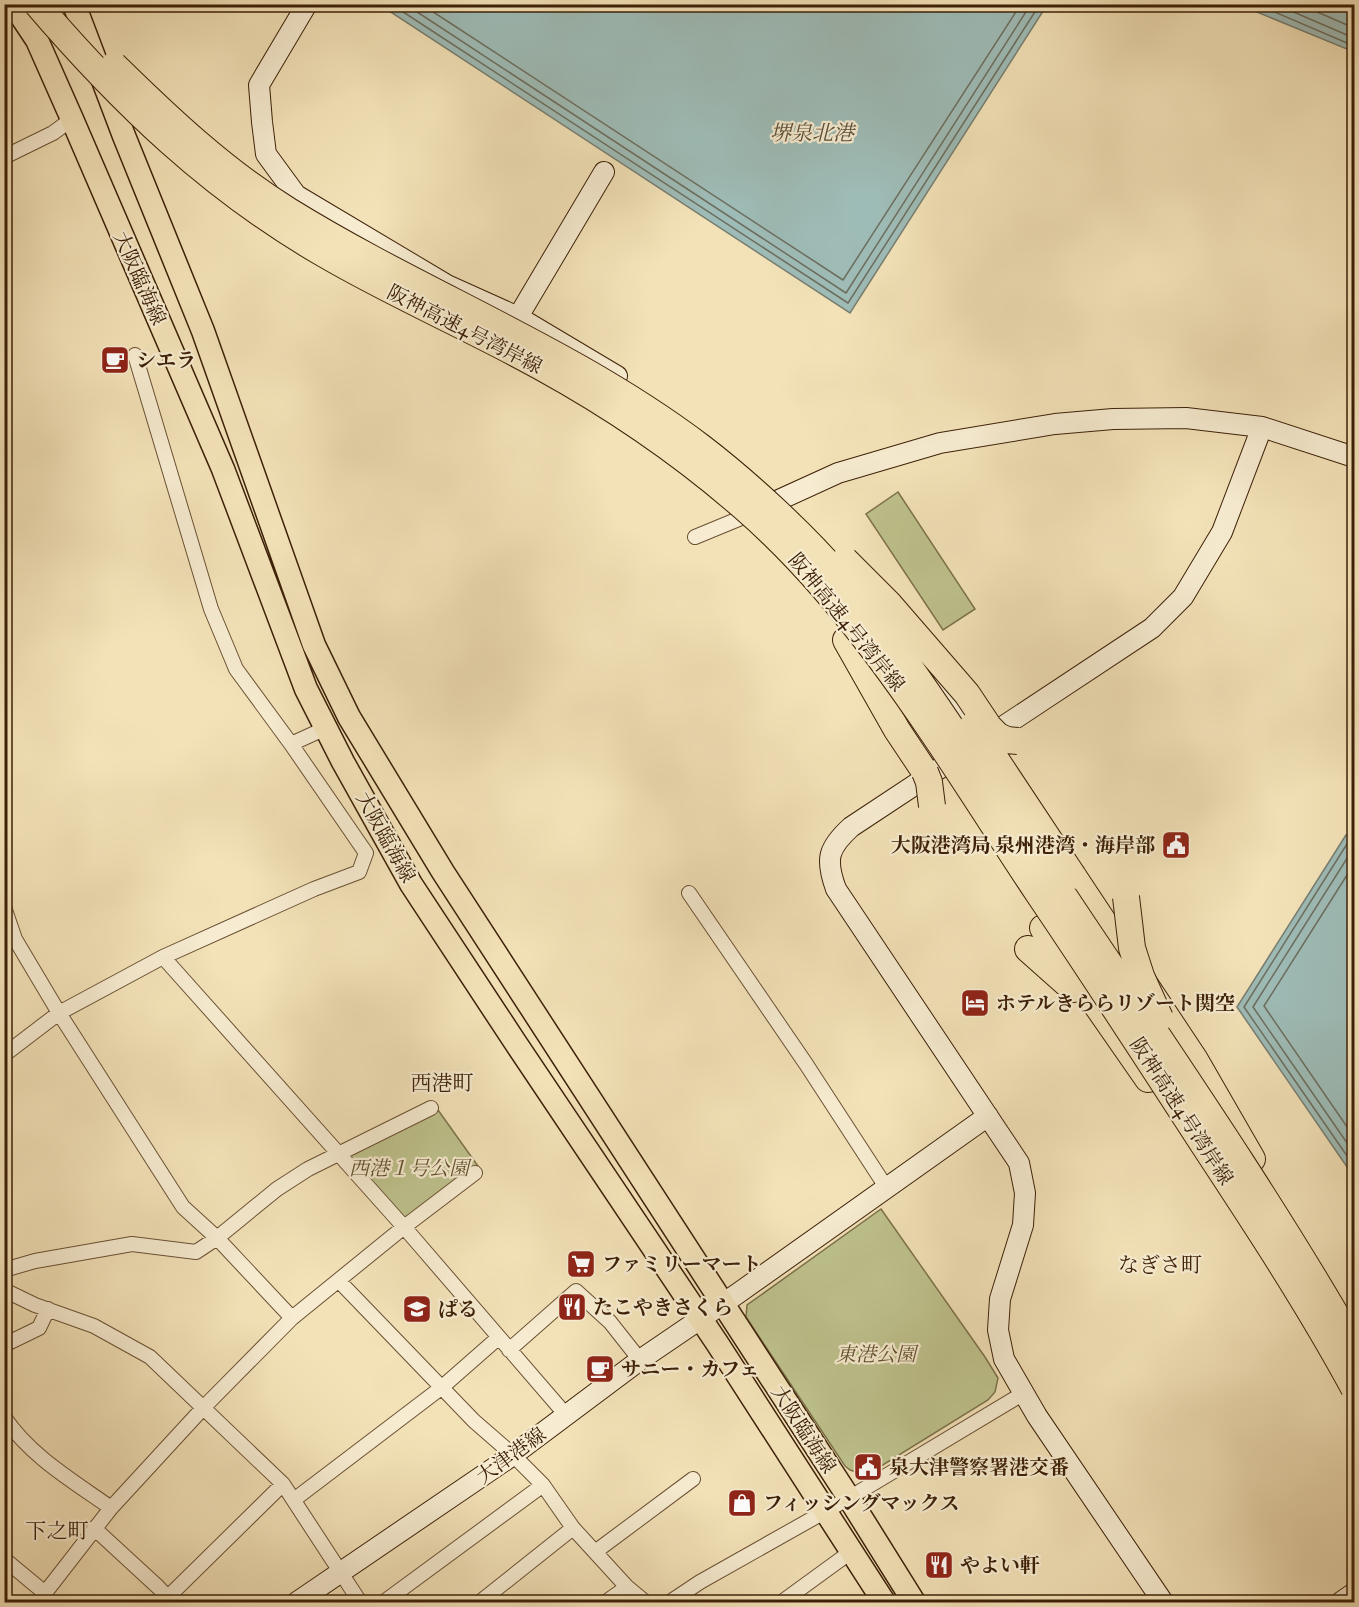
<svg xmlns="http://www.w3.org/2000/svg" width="1359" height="1607" font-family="'IM FELL Double Pica','Noto Serif JP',serif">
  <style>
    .green { fill: #bec28d; stroke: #7d714a; stroke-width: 1.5 }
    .water { fill: #9ebcb7; stroke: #777e71; stroke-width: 1.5 }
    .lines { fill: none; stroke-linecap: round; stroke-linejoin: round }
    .shore { stroke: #6d6e5f; stroke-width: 1.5 }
    .street-casing { stroke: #6a5033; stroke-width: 16 }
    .secondary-casing { stroke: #3c2007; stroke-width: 22 }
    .primary-casing { stroke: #3c2007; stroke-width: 25 }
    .highway-casing { stroke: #3c2007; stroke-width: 28 }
    .street { stroke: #f7ecd1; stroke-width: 14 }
    .secondary { stroke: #f7ecd1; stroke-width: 20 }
    .primary { stroke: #f3e2b8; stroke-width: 22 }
    .highway { stroke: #f3e2b8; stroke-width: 26 }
    .highway-bridge-casing { stroke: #3c2007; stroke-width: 28; stroke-linecap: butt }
    .highway-bridge { stroke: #f3e2b8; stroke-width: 26 }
    .labels { text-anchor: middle; stroke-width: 4.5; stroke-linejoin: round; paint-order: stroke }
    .street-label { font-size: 20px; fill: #3c2007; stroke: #f7ecd1 }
    .poi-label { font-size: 20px; font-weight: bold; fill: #3c2007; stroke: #f7ecd1; text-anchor: start }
    .park-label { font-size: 20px; font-style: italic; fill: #63512f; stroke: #f7ecd1 }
    .water-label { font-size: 21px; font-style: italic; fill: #594f3c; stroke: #f7ecd1 }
    .neighbourhood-label { font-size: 21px; fill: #3c2007; stroke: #f7ecd1 }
  </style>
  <rect width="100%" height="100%" fill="#f3e2b8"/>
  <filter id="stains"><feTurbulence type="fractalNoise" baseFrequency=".00333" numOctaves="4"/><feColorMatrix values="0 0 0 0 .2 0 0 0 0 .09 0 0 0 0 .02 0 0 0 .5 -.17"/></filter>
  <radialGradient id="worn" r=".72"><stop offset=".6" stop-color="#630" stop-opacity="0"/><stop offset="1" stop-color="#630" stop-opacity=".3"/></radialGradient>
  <path class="green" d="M898,492L975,609L943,630L866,514Z
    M438,1110L478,1166L405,1222L345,1156Z
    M881,1209L985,1357L998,1378L995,1392L988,1400L878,1468L871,1459L859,1466L863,1474L850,1470L845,1466L746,1317L747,1305Z"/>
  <path class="water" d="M380,5H1047L850,313Z
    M1240,5H1354V52Z
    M1346,835L1354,838V1177L1237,1007Z"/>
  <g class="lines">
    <path class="shore" d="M391,4L848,303L1040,4
      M405,4L846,293L1031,4
      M421,4L843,280L1021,4
      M1256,4L1354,46
      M1275,4L1354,38
      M1299,4L1354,28
      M1354,843L1347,844L1244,1007L1354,1166
      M1354,851L1351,852L1253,1007L1354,1153
      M1354,864L1264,1006L1354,1137"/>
    <g class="street-casing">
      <path id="street" d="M4,157L53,133L72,119
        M135,355L211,609L236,669L291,744
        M695,537L741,518
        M689,893L806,1064L886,1187
        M4,907L15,939L59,1013L183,1207L217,1238L292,1318
        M163,957L404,1227L566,1415
        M4,1055L59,1013L163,957L314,889L359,872L366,853L291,744L326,728
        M4,1270L35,1261L132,1244L196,1252L217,1238L277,1189L308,1169L431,1108
        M339,1281L474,1421L513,1455L543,1485L573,1528L595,1552L627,1587L645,1602
        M4,1290L35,1305L94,1326L150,1357L283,1484L360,1602
        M4,1345L39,1328L48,1309
        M509,1350L576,1291L610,1322L640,1360
        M4,1417C30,1456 73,1481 111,1508
        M295,1499L441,1388L498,1338
        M94,1528L158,1587L172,1602
        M595,1552L693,1479
        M4,1559L45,1593
        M167,1598L283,1484
        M38,1602L111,1508L204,1407L292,1318L404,1227L475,1173
        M384,1602L543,1485
        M480,1602L573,1528
        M606,1602L627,1587
        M670,1602L700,1582L849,1498L1024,1393
        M782,1602L852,1551"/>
    </g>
    <g class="secondary-casing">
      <path id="secondary" d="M307,4L259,85L262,122L266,154L296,195L447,285L518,317L617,376
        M512,327L604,172
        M757,510L838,473L940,443L1055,424L1113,419L1186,418L1262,427L1354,457
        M907,641L967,728
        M297,1602L513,1455L640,1360L737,1294L988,1116
        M1163,1602L1037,1416L1004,1359L998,1330L1000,1299L1023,1225L1025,1193L1019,1163L836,889C825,859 828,848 851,827L1152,628L1183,597L1222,532L1262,427
        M1341,1602L1354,1593"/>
    </g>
    <g class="primary-casing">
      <path id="primary" d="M13,4L37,40L72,119L223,469L306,689L343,762L411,884L515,1042L717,1343L884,1602
        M74,4L124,136L203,331L314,645L349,717L443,872L849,1498L914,1602"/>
    </g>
    <g class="highway-casing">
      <path id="highway" d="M846,640L897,730L925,772
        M1073,876L1195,1060L1252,1159
        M1043,928L1148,1079
        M1028,949L1073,989"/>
    </g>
    <use href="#street" class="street"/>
    <use href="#secondary" class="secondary"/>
    <use href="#primary" class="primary"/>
    <use href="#highway" class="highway"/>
    <g class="highway-bridge-casing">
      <path id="highway-bridge" d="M37,4C123,104 210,188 324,254C394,295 469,327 541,367C612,406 681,453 742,506C863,610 950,761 1038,893C1095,977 1150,1062 1205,1147C1257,1226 1309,1305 1354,1388
        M114,65C168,118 224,171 289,211C425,295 573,350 701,447C748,483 803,534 841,578C887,632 926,690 965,748C1001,801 1036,855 1072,908C1168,1052 1268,1196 1354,1346
        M845,560L889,604L967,694L989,727L998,736L1007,740L1018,741
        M973,725L1073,876
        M925,772L929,782L932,806
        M1126,897L1132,948L1141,976L1160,1018"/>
    </g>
    <use href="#highway-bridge" class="highway-bridge"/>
  </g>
  <defs>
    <g id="cafe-square" transform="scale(1.5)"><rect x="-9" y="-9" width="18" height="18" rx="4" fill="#8f2418" stroke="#f7ecd1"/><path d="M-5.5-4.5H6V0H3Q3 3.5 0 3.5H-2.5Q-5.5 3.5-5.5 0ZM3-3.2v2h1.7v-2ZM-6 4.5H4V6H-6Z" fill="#fff"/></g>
    <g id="civic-square" transform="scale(1.5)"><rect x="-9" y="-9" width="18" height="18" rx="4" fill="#8f2418" stroke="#f7ecd1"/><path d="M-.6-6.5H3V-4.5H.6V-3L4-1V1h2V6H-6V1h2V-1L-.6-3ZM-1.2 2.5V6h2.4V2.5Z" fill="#fff"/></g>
    <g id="hotel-square" transform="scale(1.5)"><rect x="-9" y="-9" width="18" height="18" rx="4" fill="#8f2418" stroke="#f7ecd1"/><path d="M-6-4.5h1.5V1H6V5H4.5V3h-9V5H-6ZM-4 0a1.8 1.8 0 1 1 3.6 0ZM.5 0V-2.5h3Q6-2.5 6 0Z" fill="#fff"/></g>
    <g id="supermarket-square" transform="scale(1.5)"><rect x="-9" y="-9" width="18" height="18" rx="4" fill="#8f2418" stroke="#f7ecd1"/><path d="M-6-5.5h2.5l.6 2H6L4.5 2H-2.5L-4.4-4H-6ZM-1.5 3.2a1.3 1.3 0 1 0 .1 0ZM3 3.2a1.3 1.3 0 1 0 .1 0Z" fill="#fff"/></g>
    <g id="restaurant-square" transform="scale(1.5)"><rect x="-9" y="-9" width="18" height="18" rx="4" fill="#8f2418" stroke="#f7ecd1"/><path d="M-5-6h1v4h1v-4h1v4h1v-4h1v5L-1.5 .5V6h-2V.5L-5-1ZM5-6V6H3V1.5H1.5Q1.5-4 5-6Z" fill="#fff"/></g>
    <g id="school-square" transform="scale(1.5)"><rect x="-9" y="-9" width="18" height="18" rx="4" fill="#8f2418" stroke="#f7ecd1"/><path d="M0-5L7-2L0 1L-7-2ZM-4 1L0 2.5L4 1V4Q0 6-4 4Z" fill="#fff"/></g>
    <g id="shop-square" transform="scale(1.5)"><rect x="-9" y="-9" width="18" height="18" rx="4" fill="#8f2418" stroke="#f7ecd1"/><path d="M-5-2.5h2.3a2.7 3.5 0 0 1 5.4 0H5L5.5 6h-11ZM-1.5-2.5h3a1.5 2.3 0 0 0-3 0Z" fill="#fff"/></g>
  </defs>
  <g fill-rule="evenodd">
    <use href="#cafe-square" x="115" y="360"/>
    <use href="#civic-square" x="1176" y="845"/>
    <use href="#hotel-square" x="975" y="1003"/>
    <use href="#supermarket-square" x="581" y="1264"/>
    <use href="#restaurant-square" x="572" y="1307"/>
    <use href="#school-square" x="417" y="1309"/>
    <use href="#cafe-square" x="600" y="1369"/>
    <use href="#civic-square" x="868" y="1467"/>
    <use href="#shop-square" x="742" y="1503"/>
    <use href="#restaurant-square" x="939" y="1565"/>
  </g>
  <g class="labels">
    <g class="street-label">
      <text transform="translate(140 278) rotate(66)" y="7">大阪臨海線</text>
      <text transform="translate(465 329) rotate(27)" y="7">阪神高速4号湾岸線</text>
      <text transform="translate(847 622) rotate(51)" y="7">阪神高速4号湾岸線</text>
      <text transform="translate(386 837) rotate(61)" y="7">大阪臨海線</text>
      <text transform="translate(1182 1111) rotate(57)" y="7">阪神高速4号湾岸線</text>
      <text transform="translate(804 1429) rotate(57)" y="7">大阪臨海線</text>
      <text transform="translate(511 1455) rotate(-36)" y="7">大津港線</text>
    </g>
    <g class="poi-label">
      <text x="136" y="367">シエラ</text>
      <text x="1155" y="852" text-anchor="end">大阪港湾局 泉州港湾・海岸部</text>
      <text x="996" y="1010">ホテルきららリゾート関空</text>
      <text x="602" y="1271">ファミリーマート</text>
      <text x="593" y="1314">たこやきさくら</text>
      <text x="438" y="1316">ぱる</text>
      <text x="621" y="1376">サニー・カフェ</text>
      <text x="889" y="1474">泉大津警察署港交番</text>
      <text x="763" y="1510">フィッシングマックス</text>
      <text x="960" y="1572">やよい軒</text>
    </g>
    <g class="park-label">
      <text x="409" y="1175">西港１号公園</text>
      <text x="876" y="1361">東港公園</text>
    </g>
    <g class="water-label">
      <text x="812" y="140">堺泉北港</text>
    </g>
    <g class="neighbourhood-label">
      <text x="442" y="1090">西港町</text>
      <text x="1160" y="1272">なぎさ町</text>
      <text x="57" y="1538">下之町</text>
    </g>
  </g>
  <rect width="1359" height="1607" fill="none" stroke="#f3e2b8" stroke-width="24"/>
  <rect x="6" y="6" width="1347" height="1595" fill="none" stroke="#3c2007" stroke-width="3"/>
  <rect x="12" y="12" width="1335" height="1583" fill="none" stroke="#3c2007" stroke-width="1.5"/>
  <rect width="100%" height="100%" filter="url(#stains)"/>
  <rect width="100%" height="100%" fill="url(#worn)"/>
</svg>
